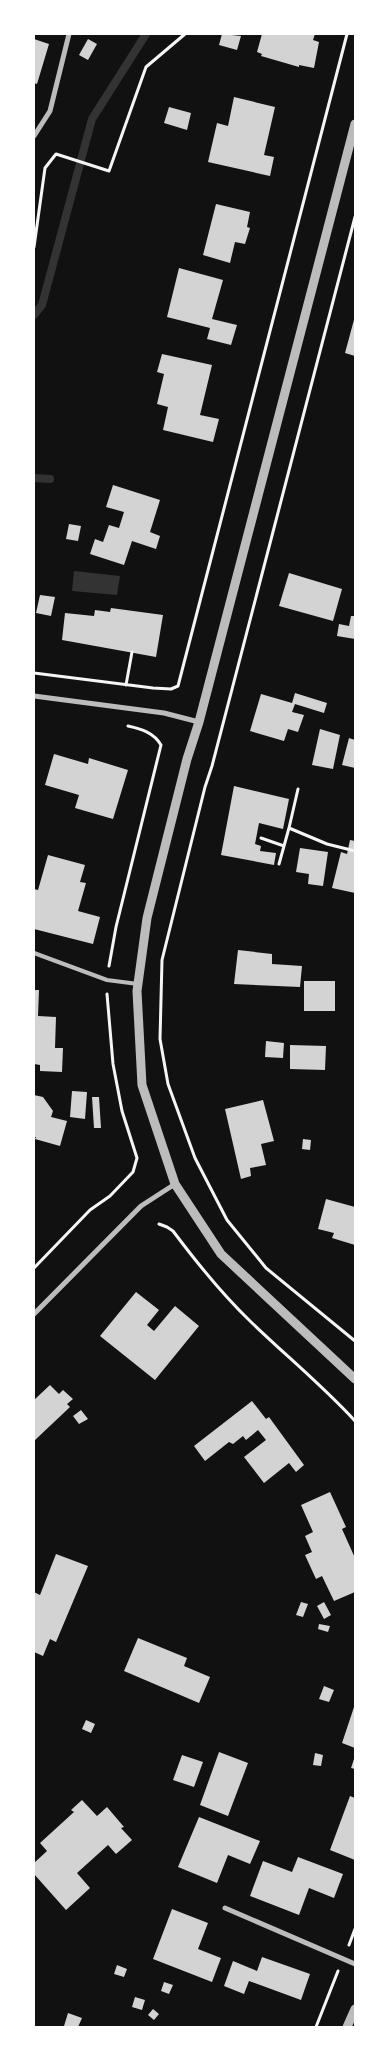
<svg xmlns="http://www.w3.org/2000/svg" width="389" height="2061" font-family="'Noto Sans',sans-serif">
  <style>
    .water { fill: #333 }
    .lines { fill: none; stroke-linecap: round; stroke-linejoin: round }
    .stream { stroke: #333; stroke-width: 8 }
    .building { fill: #d3d3d3 }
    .path { stroke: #f5f5f5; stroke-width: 3 }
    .service { stroke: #bcbcbc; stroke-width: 4 }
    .minor { stroke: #bcbcbc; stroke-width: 5 }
    .tertiary { stroke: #bcbcbc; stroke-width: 9 }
  </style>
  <rect width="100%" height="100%" fill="#111"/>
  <path class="water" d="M74,571L120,576L117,595L72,591Z"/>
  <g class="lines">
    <path class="stream" d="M34,315L42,305L92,119L146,34
      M34,478L50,479"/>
  </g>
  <path class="building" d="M222,34L241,36L237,50L219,45Z
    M262,34H315L313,40L319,42L314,68L299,65V67L261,56L262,54L257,52Z
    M34,39L49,44L37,84L34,83Z
    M88,39L97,44L88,60L79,55Z
    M234,97L275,107L264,155L274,157L270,176L208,162L217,123L228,126Z
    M169,107L191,113L187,130L164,123Z
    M216,204L250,212L247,227L250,228L245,244L235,242L230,263L203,255Z
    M179,268L223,280L212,319L237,325L231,345L207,339L210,328L167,317Z
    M355,316V356L345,353Z
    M162,354L212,365L200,415L219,419L213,442L163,430L168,407L157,404L164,374L157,372Z
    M113,485L160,500L150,532L160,536L156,549L132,541L124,565L90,554L95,539L103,542L109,525L119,528L124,512L106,507Z
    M69,524L81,526L78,541L66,539Z
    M289,573L342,589L333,621L279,606Z
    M40,595L55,597L51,616L36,613Z
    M111,608L163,615L156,657L62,640L65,613L94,616L95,610L110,612Z
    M351,616H355V639L337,636L339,624L349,626Z
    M295,693L327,703L324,713L295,704L292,712L304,715L298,732L288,729L284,741L250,731L261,694L292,703Z
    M320,729L340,735L333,769L312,765Z
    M349,738L355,740V768L342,765Z
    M54,754L88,764L89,758L128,770L113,819L75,808L79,795L45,785Z
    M234,786L289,799L283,829L259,823L255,844L261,846L260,851L276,853L274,865L221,855Z
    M350,840L355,841V893L332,888L341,852L347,854Z
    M300,848L328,852L323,886L308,884L309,874L296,872Z
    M48,855L85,865L80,882L86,883L78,911L100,917L93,944L34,929V889L38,890Z
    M238,950L272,954V964L302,966L300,987L234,984Z
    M304,981H335V1011H304Z
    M34,990H39L38,1016L56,1017L55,1048H63L62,1072L40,1071V1065L34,1064Z
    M266,1041L284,1043L283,1058L265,1057Z
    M290,1045L326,1046L325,1070L290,1069Z
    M72,1091L87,1092L85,1119L70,1117Z
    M34,1095L43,1097L53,1111L51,1117L67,1121L60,1146L35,1139L36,1137H34Z
    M92,1097H99L101,1128H94Z
    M263,1100L274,1141L261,1144L266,1165L250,1168L251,1176L241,1179L225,1109Z
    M303,1139L311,1140L310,1150L302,1149Z
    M326,1199L355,1207V1245L332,1238L334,1233L318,1229Z
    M136,1292L159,1310L147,1325L154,1331L175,1306L199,1326L155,1380L100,1336Z
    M50,1385L59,1394L63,1390L73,1399L67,1404L70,1407L34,1441V1400Z
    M252,1401L266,1419L269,1417L304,1465L296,1472L289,1463L264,1483L244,1457L266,1440L258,1430L246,1440L243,1436L233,1444L229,1442L205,1461L194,1446Z
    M81,1410L88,1419L79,1424L73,1416Z
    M330,1492L346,1527L342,1529L355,1558V1592L334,1601L322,1576L316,1579L305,1555L312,1552L305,1536L313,1532L301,1505Z
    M56,1554L88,1566L56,1642L50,1639L43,1656L34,1652V1592L40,1595Z
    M301,1602L308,1604L303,1617L296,1615Z
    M324,1602L331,1615L324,1619L317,1606Z
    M319,1624L330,1626L328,1632L318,1629Z
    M138,1638L187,1658L184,1666L210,1677L199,1703L124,1671Z
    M324,1686L334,1690L329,1702L319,1699Z
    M355,1704V1748L342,1743Z
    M86,1720L95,1724L91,1733L82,1729Z
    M219,1752L248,1763L228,1816L200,1805Z
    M315,1753L323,1755L321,1766L313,1765Z
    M182,1755L203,1762L194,1787L173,1780Z
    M355,1756V1769L351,1768Z
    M350,1796L355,1798V1860L330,1850Z
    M82,1800L97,1816L107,1807L124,1827L121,1828L132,1840L116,1854L108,1845L77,1873L90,1888L66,1910L34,1874V1863L47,1851L40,1843L74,1812L71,1810Z
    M199,1817L260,1841L250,1864L228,1855L217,1883L178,1867Z
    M298,1857L343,1874L334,1898L309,1888L299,1915L250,1896L263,1861L292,1872Z
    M172,1909L208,1923L198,1949L221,1958L212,1982L153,1959Z
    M262,1957L310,1974L301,2000L249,1981L244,1994L224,1986L233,1961L257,1971Z
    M117,1965L127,1969L124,1977L114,1974Z
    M164,1982L173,1985L169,1994L161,1991Z
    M135,1997L145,2000L142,2010L132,2007Z
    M153,2009L159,2014L154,2020L148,2015Z
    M68,2013L82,2018L78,2027L64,2026Z"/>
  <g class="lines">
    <path class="path" d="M355,217L212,766L205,787L162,960L160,1039L168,1084L195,1158L227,1220L266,1268L355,1341
      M34,247L45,168L56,154L109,171L146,67L185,34
      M34,673L153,688L171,689L178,686L347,34
      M126,685L132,652
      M298,789L289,828L327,844L355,851
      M261,838L284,846
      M279,864L289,828
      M109,966L116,927L161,745C154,733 142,729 128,726
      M159,1224L167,1227L173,1231C197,1263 221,1293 250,1321C285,1355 322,1385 355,1421
      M34,1268L90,1210L110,1196L133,1172L137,1158L122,1111L113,1064L107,994
      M349,1945L355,1929
      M316,2027L338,1971"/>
    <path class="service" d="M34,953L107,980L138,984"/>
    <path class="minor" d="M34,136L50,111L69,34
      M34,696L164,713L199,722
      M34,1314L141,1206L175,1184
      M225,1908L355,1964"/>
    <path class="tertiary" d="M355,124L199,722L187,759L147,918L137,991L142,1085L175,1184L221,1254L355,1379
      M347,2027L355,2009"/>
  </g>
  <rect width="389" height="2061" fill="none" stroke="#ffffff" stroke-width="70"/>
</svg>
